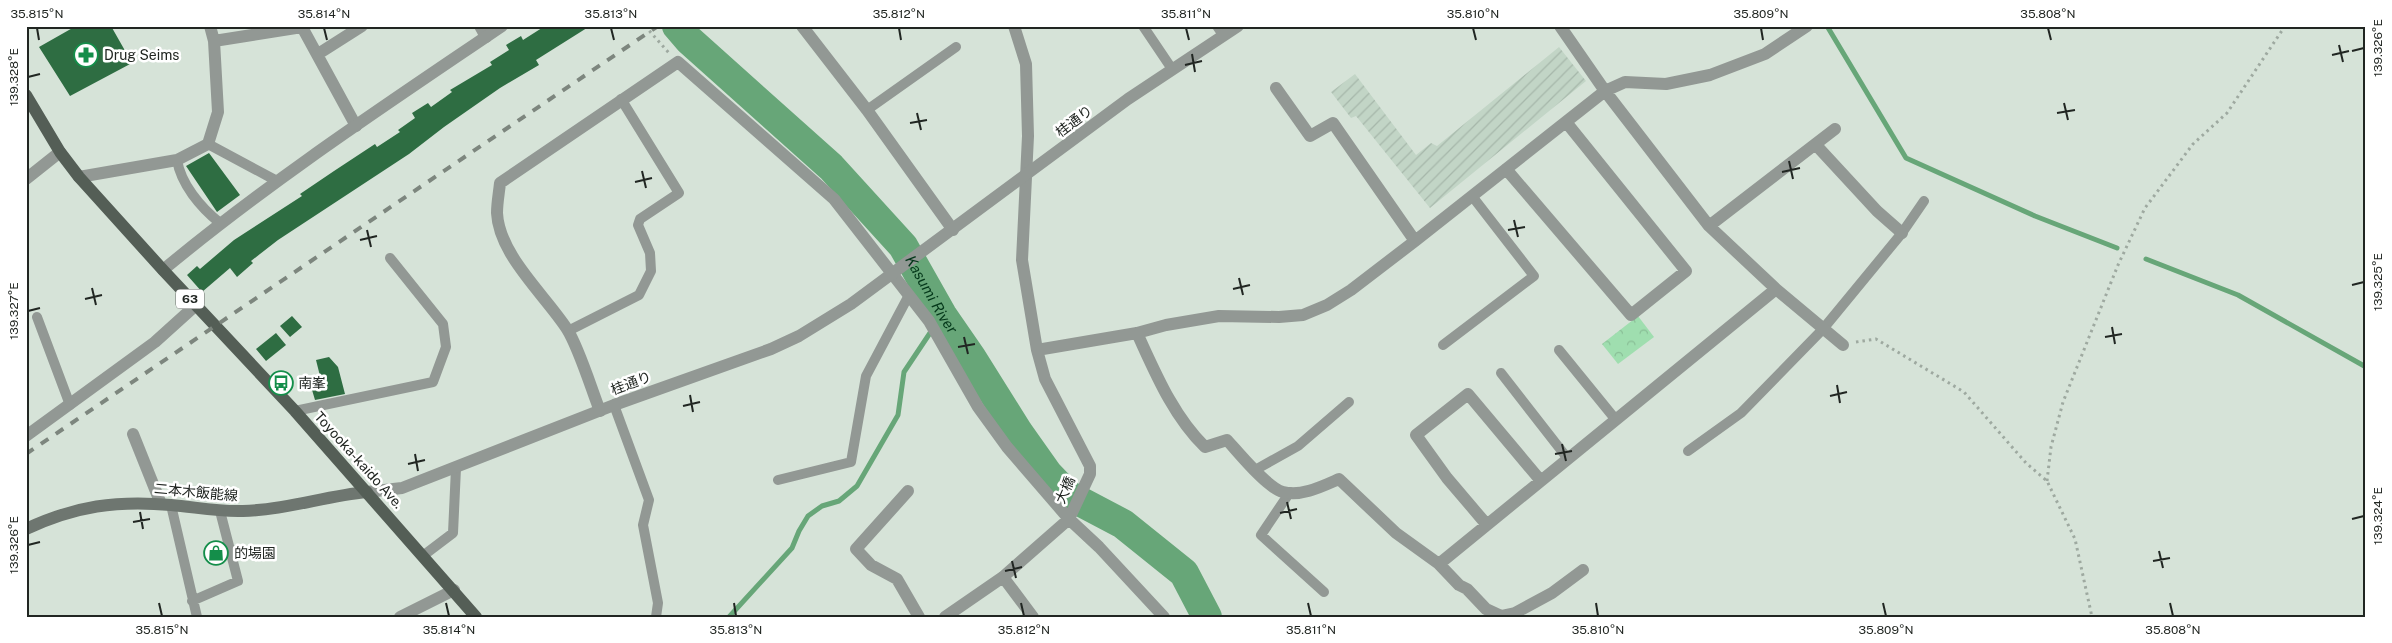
<svg xmlns="http://www.w3.org/2000/svg" width="2392" height="643" font-family="'Public Sans','Noto Sans JP',sans-serif">
  <style>
    .industrial { fill: url(#industrial-furrows) }
    .forest { fill: url(#forest-crowns) }
    .lines { fill: none; stroke-linecap: round; stroke-linejoin: round }
    .stream { stroke: #67a678; stroke-width: 5 }
    .river { stroke: #67a678; stroke-width: 30 }
    .building { fill: #2e6d42 }
    .path { stroke: #9ea9a0; stroke-width: 3; stroke-dasharray: 2.5 4; stroke-linecap: butt }
    .service { stroke: #929894; stroke-width: 10 }
    .minor { stroke: #929894; stroke-width: 12 }
    .tertiary { stroke: #929894; stroke-width: 12 }
    .secondary { stroke: #6e7670; stroke-width: 12 }
    .primary { stroke: #545e56; stroke-width: 12 }
    .rail { stroke: #7d867e; stroke-width: 4; stroke-dasharray: 9 9; stroke-linecap: butt }
    .ticks { fill: none; stroke: #212622; stroke-width: 2 }
    .labels { text-anchor: middle; stroke-width: 5; stroke-linejoin: round; paint-order: stroke }
    .shield { fill: #fff; stroke: #646764; stroke-width: 1 }
    .shield-label { font-size: 12px; font-weight: bold; fill: #212622 }
    .poi-label { font-size: 14px; fill: #212622; stroke: #fff; text-anchor: start }
    .street-label { font-size: 14px; fill: #212622; stroke: #fff }
    .water-label { font-size: 15px; font-style: italic; fill: #04381a; stroke: #fff }
    .neatline { fill: none; stroke: #212622; stroke-width: 2 }
    .ticks-label { font-size: 12px; text-anchor: middle; fill: #212622 }
  </style>
  <defs>
    <pattern id="industrial-furrows" width="10" height="10" patternUnits="userSpaceOnUse" patternTransform="scale(1.25)"><rect width="10" height="10" fill="#c2d5c6"/><path d="M-1 1l2-2M0 10L10 0M9 11l2-2" fill="none" stroke="#a6b7aa"/></pattern>
    <pattern id="forest-crowns" width="20" height="18" patternUnits="userSpaceOnUse" patternTransform="scale(1.25)"><rect width="20" height="18" fill="#9fdeaf"/><path d="M2 6a3 3 0 1 1 6 0M12 15a3 3 0 1 1 6 0" fill="none" stroke="#89be96"/></pattern>
  </defs>
  <rect width="100%" height="100%" fill="#d6e3d8"/>
  <path class="industrial" d="M1559,47L1586,81L1430,208L1356,116L1351,118L1331,92L1355,74L1416,155L1431,143L1437,146Z"/>
  <path class="forest" d="M1638,316L1654,337L1618,364L1602,344Z"/>
  <g class="lines">
    <path class="stream" d="M1827,26L1906,158L2035,216L2117,248
      M2146,259L2238,295L2366,367
      M729,617L792,548L799,531L808,516L822,506L839,501L857,486L898,415L904,372L942,315"/>
    <path class="river" id="s1" d="M677,26L689,40L831,167L903,246L942,315L971,357L1018,432L1047,473L1068,495L1123,524L1184,573L1207,617"/>
  </g>
  <path class="building" d="M76,26H111L132,63L70,96L39,47Z
    M545,26H590L536,60L539,65L500,88L444,127L409,154L278,240L251,261L253,263L237,277L230,268L202,292L187,275L197,266L200,269L234,240L302,196L300,194L334,171L375,144L377,147L400,132L398,130L415,118L412,113L428,103L431,107L452,92L450,90L492,65L490,62L509,50L506,45L521,36L523,40Z
    M209,153L240,195L217,212L186,166Z
    M292,316L302,327L290,337L280,326Z
    M276,333L286,345L266,361L256,349Z
    M329,357L338,367L345,394L315,400L310,383L321,380L316,360Z"/>
  <g class="lines">
    <path class="path" d="M645,26L669,53
      M1856,342L1876,339L1964,392L2026,463L2047,481L2075,539L2092,617
      M2047,481L2051,447L2063,402L2118,265L2145,208L2193,144L2227,113L2285,26"/>
    <path class="service" d="M1143,26L1172,69
      M1217,26L1223,35
      M867,110L956,47
      M208,144L277,181
      M177,160C181,184 200,207 220,223
      M37,317L70,405
      M568,331L639,295L651,271L650,253L638,225L640,219L679,193L621,99
      M1443,345L1534,276L1472,196
      M1559,350L1616,420
      M1501,373L1568,459
      M614,405L649,500L643,525L658,603L656,617
      M295,411L433,382L446,347L443,324L390,258
      M1688,451L1741,413L1823,329L1902,233L1924,201
      M1255,470L1298,446L1349,402
      M778,480L851,462L866,376L909,295
      M1290,492L1261,535L1324,592
      M171,505L197,617
      M424,555L453,533L456,468
      M192,601L238,581L220,511"/>
    <path class="minor" d="M210,26L214,41L302,27L356,126
      M480,26L486,37
      M802,26L867,110L953,230
      M1560,26L1605,91L1709,226L1776,289L1843,345
      M318,54L362,26
      M1276,88L1310,136L1333,123L1415,241
      M1816,145L1877,211L1902,233
      M1506,169L1631,315L1686,271L1566,122
      M79,177L177,160L208,144L218,112L214,41
      M26,179L60,152
      M1709,226L1835,129
      M1137,333C1155,372 1173,416 1205,447L1227,440C1239,453 1267,488 1283,492C1301,497 1323,486 1339,479L1396,533L1439,564L1459,585L1467,589L1486,609L1501,616L1515,613L1516,617
      M1037,350L1137,333L1166,325L1219,316L1279,317L1303,315L1327,305L1351,290L1415,241L1605,91L1625,82L1666,84L1710,75L1765,54L1807,26
      M600,411C591,388 579,348 567,329C545,295 499,255 497,213C497,203 499,193 500,183L678,62L834,199L929,321L978,407L1007,447L1069,519L1099,547L1164,617
      M133,434L161,504
      M26,436L155,342L196,305
      M908,491L856,549L871,565L897,579L919,617
      M1487,525L1447,478L1416,435L1468,394L1541,481
      M1439,564L1776,289
      M1003,577L1033,617
      M1515,613L1552,593L1583,570
      M400,617L454,590
      M945,617L1003,577L1069,519L1090,474V466L1045,379L1037,350L1022,260L1028,136L1026,64L1014,26"/>
    <path class="tertiary" d="M163,270C270,181 387,104 502,26
      M367,492L402,488L614,405L771,349L799,336L851,304L1128,99L1238,26"/>
    <path class="secondary" d="M26,529C75,506 117,500 171,505C195,507 218,512 243,511C285,510 325,496 367,492"/>
    <path class="primary" d="M26,95L60,152L79,177L163,270L295,411L476,617"/>
    <path class="rail" d="M26,454L658,26"/>
  </g>
  <path class="ticks" d="M37,28L39,40M324,28L327,40M611,28L614,40M899,28L901,40M1186,28L1189,40M1473,28L1476,40M1761,28L1763,40M2048,28L2051,40M2339,45L2343,62M2352,51L2364,48M1192,54L1195,72M2332,55L2349,51M1185,65L1202,61M28,77L40,74M2064,103L2068,120M917,113L921,130M2057,113L2075,110M910,123L927,120M1789,161L1793,179M642,171L646,188M1782,172L1800,168M635,182L652,178M1514,220L1518,237M367,230L371,247M1508,230L1525,227M360,240L377,236M1239,278L1243,295M2352,285L2364,282M92,288L96,305M1233,289L1250,285M85,299L102,295M28,311L40,308M2112,327L2115,344M964,337L968,354M2105,337L2122,334M958,347L975,344M1837,385L1840,403M690,395L693,412M1830,396L1847,392M683,406L700,402M1562,444L1566,461M415,454L418,471M1555,454L1572,451M408,464L425,460M1287,502L1291,519M140,512L143,529M1280,513L1297,509M2352,519L2364,516M133,522L150,519M28,545L40,542M2159,551L2163,568M1012,561L1016,578M2153,561L2170,558M1005,571L1022,567M159,603L162,616M446,603L449,616M734,603L736,616M1021,603L1024,616M1308,603L1311,616M1596,603L1598,616M1883,603L1886,616M2170,603L2173,616"/>
  <defs>
    <g id="pharmacy-ring" transform="scale(1.25)"><circle r="9.5" fill="#fff" stroke="#148e4a" stroke-width="1.5"/><path d="M-2-6h4v4h4v4h-4v4h-4v-4h-4v-4h4Z" fill="#148e4a"/></g>
    <g id="bus-ring" transform="scale(1.25)"><circle r="9.5" fill="#fff" stroke="#148e4a" stroke-width="1.5"/><path d="M-5-6H5V4H4V6H2V4H-2V6H-4V4H-5ZM-3.5-4V0h7V-4ZM-3.5 1.2v1.5H-2V1.2ZM2 1.2v1.5H3.5V1.2Z" fill="#148e4a"/></g>
    <g id="shop-ring" transform="scale(1.25)"><circle r="9.5" fill="#fff" stroke="#148e4a" stroke-width="1.5"/><path d="M-5-2.5h2.3a2.7 3.5 0 0 1 5.4 0H5L5.5 6h-11ZM-1.5-2.5h3a1.5 2.3 0 0 0-3 0Z" fill="#148e4a"/></g>
  </defs>
  <g fill-rule="evenodd">
    <use href="#pharmacy-ring" x="86" y="55"/>
    <use href="#bus-ring" x="281" y="383"/>
    <use href="#shop-ring" x="216" y="553"/>
  </g>
  <g class="labels">
    <rect class="shield" x="176" y="289.5" width="28" height="19" rx="4"/>
    <g class="shield-label">
      <text x="190" y="303">63</text>
    </g>
    <g class="poi-label">
      <text x="104" y="60">Drug Seims</text>
      <text x="298" y="388">南峯</text>
      <text x="234" y="558">的場園</text>
    </g>
    <g class="street-label">
      <text transform="translate(1074 121) rotate(-37)" y="5">桂通り</text>
      <text transform="translate(631 383) rotate(-20)" y="5">桂通り</text>
      <text transform="translate(359 460) rotate(48)" y="5">Toyooka-kaido Ave.</text>
      <text transform="translate(1065 490) rotate(-66)" y="5">大橋</text>
      <text transform="translate(196 492) rotate(5)" y="5">二本木飯能線</text>
    </g>
    <g class="water-label">
      <text dy="5" stroke="none"><textPath href="#s1" startOffset="372">Kasumi River</textPath></text>
    </g>
  </g>
  <rect width="2392" height="643" fill="none" stroke="#ffffff" stroke-width="55"/>
  <rect x="28" y="28" width="2336" height="588" class="neatline"/>
  <g class="ticks-label">
    <text x="37" y="18">35.815°N</text>
    <text x="324" y="18">35.814°N</text>
    <text x="611" y="18">35.813°N</text>
    <text x="899" y="18">35.812°N</text>
    <text x="1186" y="18">35.811°N</text>
    <text x="1473" y="18">35.810°N</text>
    <text x="1761" y="18">35.809°N</text>
    <text x="2048" y="18">35.808°N</text>
    <text transform="translate(2378 48) rotate(-90)" y="4">139.326°E</text>
    <text transform="translate(14 77) rotate(-90)" y="4">139.328°E</text>
    <text transform="translate(2378 282) rotate(-90)" y="4">139.325°E</text>
    <text transform="translate(14 311) rotate(-90)" y="4">139.327°E</text>
    <text transform="translate(2378 516) rotate(-90)" y="4">139.324°E</text>
    <text transform="translate(14 545) rotate(-90)" y="4">139.326°E</text>
    <text x="162" y="634">35.815°N</text>
    <text x="449" y="634">35.814°N</text>
    <text x="736" y="634">35.813°N</text>
    <text x="1024" y="634">35.812°N</text>
    <text x="1311" y="634">35.811°N</text>
    <text x="1598" y="634">35.810°N</text>
    <text x="1886" y="634">35.809°N</text>
    <text x="2173" y="634">35.808°N</text>
  </g>
</svg>
